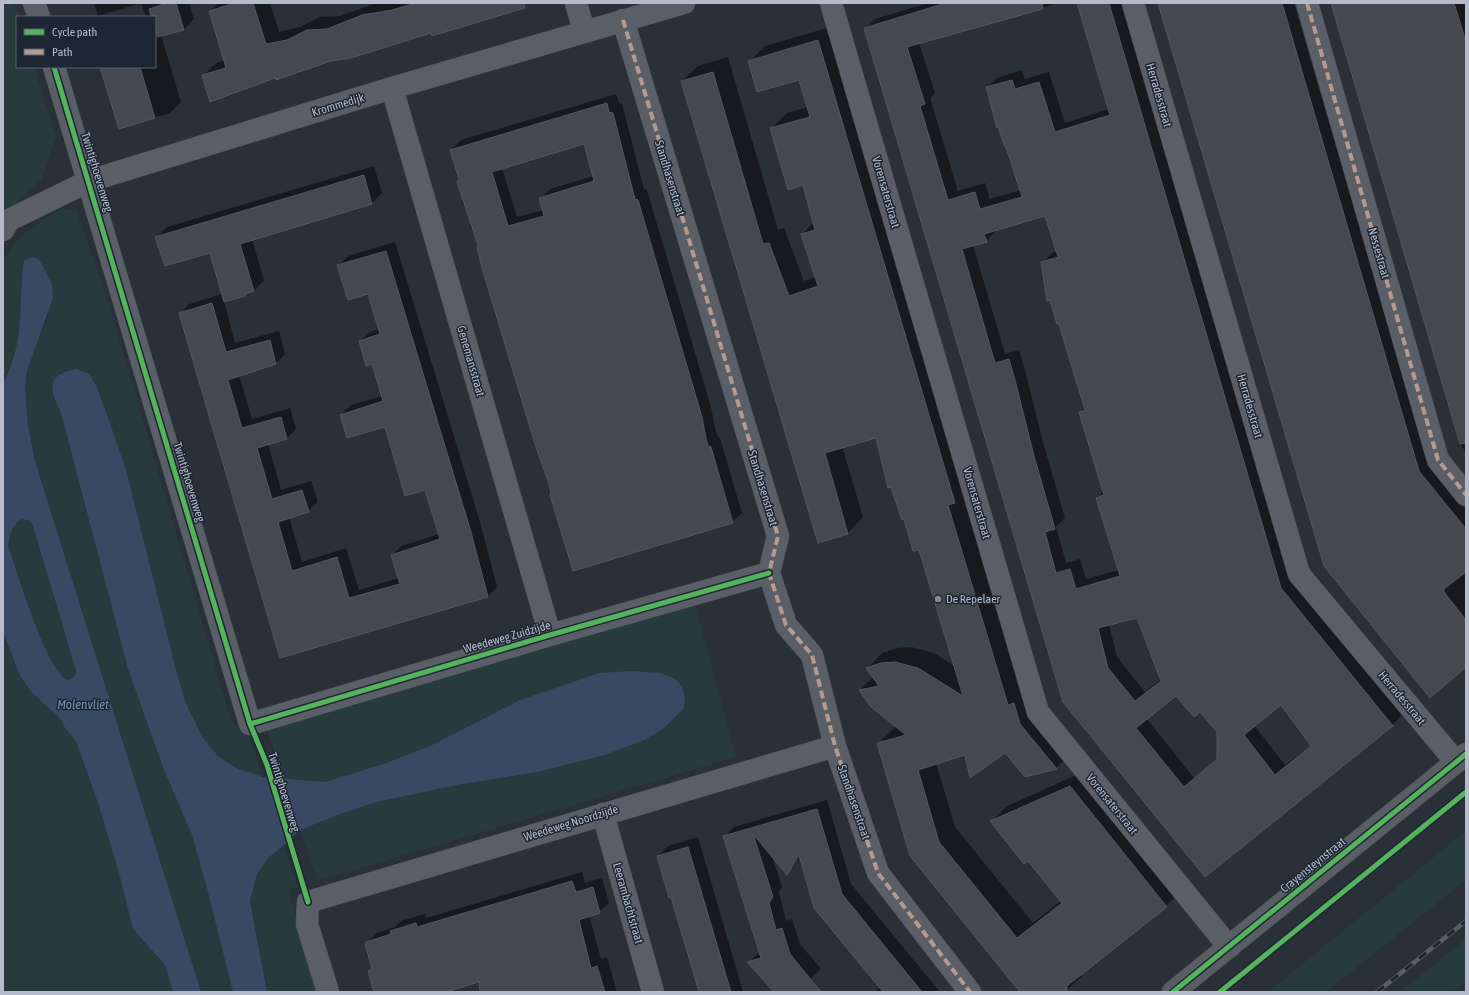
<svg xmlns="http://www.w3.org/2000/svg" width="1469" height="995" font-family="'Asap Condensed',sans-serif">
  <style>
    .green { fill: #273a3e }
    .water { fill: #384963; fill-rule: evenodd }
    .shadow { fill: #0007; fill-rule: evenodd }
    .building { fill: #444950; stroke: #52575f; fill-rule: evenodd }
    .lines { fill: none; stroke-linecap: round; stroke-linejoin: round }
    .minor-casing { stroke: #484c53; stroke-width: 23 }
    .secondary-casing { stroke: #484c53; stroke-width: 23 }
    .minor { stroke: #5a5e66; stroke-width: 22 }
    .secondary { stroke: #595d64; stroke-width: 22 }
    .rail-casing { stroke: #595d64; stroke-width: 4.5 }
    .rail { stroke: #1d2633; stroke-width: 3; stroke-dasharray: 9; stroke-linecap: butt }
    .quiet { stroke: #b69a8f; stroke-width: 4; stroke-dasharray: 8 4; stroke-linecap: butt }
    .cycleway-casing { stroke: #1d2633; stroke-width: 8 }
    .cycleway { stroke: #56b35d; stroke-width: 5 }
    .poi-dot { fill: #848b96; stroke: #1d2633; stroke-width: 1.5 }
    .labels { text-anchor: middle; stroke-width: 3; stroke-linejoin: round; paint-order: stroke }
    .street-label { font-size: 12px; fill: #b4bcc9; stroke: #1d2633 }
    .poi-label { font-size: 12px; fill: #b4bcc9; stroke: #1d2633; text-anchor: start }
    .water-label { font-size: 13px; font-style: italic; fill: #7c92b1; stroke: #1d2633 }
  </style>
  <rect width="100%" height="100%" fill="#2a3038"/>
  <path class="green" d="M3,3H14L19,17H17V67H34L56,136L42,179L3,214Z
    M61,209H76L113,318L231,720L237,728L244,733H248L263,777C239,769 215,759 201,736C181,703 174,662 164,625C147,559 132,491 111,426C107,413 99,382 88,374C85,372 81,371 77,369L53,396L61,413L128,669L164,770L192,835L209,896L233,992H201L35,461C29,433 21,401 27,372C31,352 42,332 49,313L21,279L22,315L17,349L3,382V262C14,237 38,223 61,209Z
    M23,519L30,521L33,526L76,671L75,676L68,680C45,670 17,571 8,545C11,534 11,524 23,519Z
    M694,601L736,757L317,881L300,830L338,815L377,802L462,784L538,772L684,708L685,697L682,687L599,673L520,700L430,746L386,763L325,782L283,779L266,727Z
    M3,632L20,676L31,692L60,718L65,728L76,741L99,806L119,873L133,929L165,965L173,992H3Z
    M1466,831V880L1326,992H1268Z
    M283,846L298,887L291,888L290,895L318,992H267L250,901L257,874L269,856Z
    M1466,939V982L1453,992H1400Z"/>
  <path class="water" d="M32,257L39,259L52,284L53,298L27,371L25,389L28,426L35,461L201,992H173L165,965L133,929L119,873L99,806L76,741L65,728L60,718L31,692L20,676L3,632V382C7,378 8,371 11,365C25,328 18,298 24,260ZM23,519L30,521L33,526L76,671L75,676L68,680C46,671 17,571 8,545C11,534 11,524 23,519Z
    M77,369L89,374L97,387L108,417L126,470L175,666L185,701L202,737L218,756L237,768L263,777L325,782L386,763L430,746L520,700L599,673L632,671L660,673L675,679L682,687L685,697L684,708L664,728L644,740L605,755L538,772L462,784L377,802L338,815L300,830L283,846L269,857L257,874L250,901L267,992H233L209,896L192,835L164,770L128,669L61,413C49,389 46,374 77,369Z"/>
  <path class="shadow" d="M94,3H189L194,19L184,29L161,35L181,102L170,113L120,128L101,67H155V17H146L141,3L98,16Z
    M218,3H270L279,32L300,27L320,17L340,16L376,3H516L432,31L331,60L203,76L216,63L225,60L210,11Z
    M928,3H1059L919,43L935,93L930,98L958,191L985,183L990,199L1021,190L987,88L997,78L1022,70L1025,79L1049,72L1065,123L1109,109L1078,3H1121L1290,578L1402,715L1392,725L1205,875L1064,701L865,29L875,19ZM1046,214L1057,251L1052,253L1042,263L1085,407L1080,412L1104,491L1097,498L1119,570L1086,579L1080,559L1066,563L1056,527L1065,518L1044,446L1025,370L1019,350L1005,354L973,245L986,241L996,231V229ZM1138,616L1161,679L1145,692L1117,657L1109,624ZM1177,695L1200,711L1218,731V758L1194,778L1147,719ZM1281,704L1312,745L1285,765L1254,725Z
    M1159,3H1294L1428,461L1466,508V664Z
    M1332,3H1466V452L1462,447Z
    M834,26L1023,690L1071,753L1056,768L1026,776L1006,751L966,754L936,763L955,827L1033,923L1061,901L1028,859L992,821L1007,806L1085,771L1182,890L1166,906L1082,973V976L1066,991L1021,992L879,743L894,728L897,727L860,690L873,677L867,669L882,653L897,648L911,647L934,653L956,667L920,548L905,517L876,437L842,446L863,517L848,533L819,542L682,81L698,66L728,57L778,230L784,228L804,281L816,277L802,234L814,222L804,184L771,129L787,113L808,107L799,79L749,62L765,46Z
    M616,94L619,103L622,104L644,189L647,190L711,407L715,428L718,437L720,438L742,513L732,522L552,493L451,150L461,140ZM584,143L594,176L550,189L541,198L544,210L517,217L502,168Z
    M374,166L382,193L372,203L252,239L264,280L254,291L224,301L235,343L279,331L285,354L276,363L239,375L252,419L290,408L296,429L287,438L268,444L281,490L311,481L318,502L308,511L289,517L302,562L346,548L359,590L399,578L392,555L402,546L439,534L426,488L386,426L341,415L351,405L382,396L373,363L360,341L370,332L379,329L369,293L338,266L348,256L395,242L480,522L497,587L488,596L280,656L180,314L189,304L222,294L211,251L157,237L167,227Z
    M827,800L851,884L940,992H875L880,987L800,857L787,873L772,856L782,887L779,892L786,921L792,919L800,944L821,969L796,992H775L749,962L760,952L724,837L734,827Z
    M698,837L743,992H700L672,896L658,856L668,846Z
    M582,872L585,883L602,878L609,903L599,912L589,915L601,959L607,957L617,992H481L480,981L445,992H375L369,971L372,968L366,944L377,933L395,927L401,921L425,914L426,918Z"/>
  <path class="building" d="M167,3H176L184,30L158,37L155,29V17H151L149,9Z
    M235,3H253L266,44L287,40L307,30L327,29L362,15L392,10L416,3H524L525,8L432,36L431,33L351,58L331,61L276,80L275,78L210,102L202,75L226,68L209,11Z
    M946,3H1042L1043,9L907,47L925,104L920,106L948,200L975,192L980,209L1022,197L1006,147H1005L998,127L997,128L986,87L1012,80L1015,89L1039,82L1055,132L1110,115L1077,3H1109L1281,588L1393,726L1205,877L1063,702L864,28ZM1045,216L1058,257L1041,262L1047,301L1050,300L1057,324H1059L1085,410L1079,412L1104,495L1096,498L1120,576L1076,589L1070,569L1056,573L1045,532L1055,529L1034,456L1015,380L1009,359L995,363L962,249L987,242L984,234ZM1137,618L1161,681L1135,701L1108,668L1098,628ZM1176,696L1194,717L1200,712L1217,732V759L1184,787L1136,728ZM1281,705L1311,746L1275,775L1244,735Z
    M1158,3H1282L1419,471L1466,529V572L1444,589V592L1466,620V667L1430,698L1324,566Z
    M1331,3H1454L1466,42V443L1460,444Z
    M818,40L955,503L948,505L1008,705L1014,703L1020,724L1057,769L1025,777L1005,753L970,778L965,755L918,770L939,842L1017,938L1062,903L1028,861L1024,864L990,821L1070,786L1167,907L1067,986V992H1020L910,856L877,743L906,735L871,707L859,690L879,686L866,668L881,663L895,662L918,668L963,696L919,550L913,551L904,519L902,520L891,487L888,488L876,438L825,453L848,534L818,543L681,81L713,72L763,244L769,243L789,296L818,286L801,234L815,230L803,185L788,190L770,128L810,117L799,80L757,92L748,61Z
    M100,67H140L155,118L119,129Z
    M607,103L609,112L613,113L635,199L638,200L702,417L706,438L708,446L711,447L733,523L573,571L550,495L551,493L549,484L536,447L482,268L477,247L478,245L457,182L459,179L450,150ZM584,144L594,181L539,198L544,216L508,226L492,172Z
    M364,175L372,204L240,244L254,291L245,294V296L224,302L210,253L165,266L155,237Z
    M386,251L471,532L488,597L280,658L179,313L212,303L226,352L270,340L276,364L228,380L242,428L281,417L287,439L257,448L272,499L302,490L309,512L278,522L292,571L337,557L349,598L400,584L391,555L440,539L425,490L405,496L385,427L347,438L340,415L383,401L372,364L366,366L359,341L380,334L368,294L348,300L337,265Z
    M817,809L842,894L922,992H883L814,908L799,855L787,875L753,834L773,897L769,903L776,930L782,928L790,954L821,992H774L747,962L761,958L723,836Z
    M688,847L718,948L731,992H699L671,897L669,898L657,856Z
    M572,881L576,892L593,887L600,913L579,920L591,968L597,966L605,992H480L479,982L446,992H374L368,971L372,969L365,944H367L366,942L391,934L390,931L416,923L417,927Z"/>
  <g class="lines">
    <g class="minor-casing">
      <path id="minor" d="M34,3L39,17
        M576,3L584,31
        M831,3L1038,712L1229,947
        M1133,3L1299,574L1456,762
        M1307,3L1438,460L1466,495
        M623,20L778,536L769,573L786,625L812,655L835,746L878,873L970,992
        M54,67L250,724L550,635L769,573
        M392,88L550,635
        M3,230L9,220L89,181L392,88L684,3
        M603,814L653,992
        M328,992L307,924L308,902L835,746"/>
    </g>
    <g class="secondary-casing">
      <path id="secondary" d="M1173,992L1466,754"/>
    </g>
    <use href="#minor" class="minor"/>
    <use href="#secondary" class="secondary"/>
    <g class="rail-casing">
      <path id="rail" d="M1377,992L1466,921"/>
    </g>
    <use href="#rail" class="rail"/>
    <path class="quiet" d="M1307,3L1438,460L1466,495
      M623,20L778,536L769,573L786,625L812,655L835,746L878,873L970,992"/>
    <g class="cycleway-casing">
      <path id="cycleway" d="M54,67L250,724L267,765L308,902
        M250,724L550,635L769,573
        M1173,992L1466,754
        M1220,992L1466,792"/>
    </g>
    <use href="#cycleway" class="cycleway"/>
  </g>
  <circle class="poi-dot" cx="938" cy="599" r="4"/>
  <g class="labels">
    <g class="street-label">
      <text transform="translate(1159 95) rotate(74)" y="4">Herradesstraat</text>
      <text transform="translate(338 105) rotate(-17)" y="4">Krommedijk</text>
      <text transform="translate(97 172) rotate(73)" y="4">Twintighoevenweg</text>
      <text transform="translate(670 178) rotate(73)" y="4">Standhasenstraat</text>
      <text transform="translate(886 192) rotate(74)" y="4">Vorensaterstraat</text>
      <text transform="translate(1379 253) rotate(74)" y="4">Nessestraat</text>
      <text transform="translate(471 361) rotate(74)" y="4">Genemansstraat</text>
      <text transform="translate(1250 406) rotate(74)" y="4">Herradesstraat</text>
      <text transform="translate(189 482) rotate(73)" y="4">Twintighoevenweg</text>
      <text transform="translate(763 488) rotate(73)" y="4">Standhasenstraat</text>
      <text transform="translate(977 503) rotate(74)" y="4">Vorensaterstraat</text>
      <text transform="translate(507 637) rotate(-16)" y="4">Weedeweg Zuidzijde</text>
      <text transform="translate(1402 698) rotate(50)" y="4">Herradesstraat</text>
      <text transform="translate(284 792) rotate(73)" y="4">Twintighoevenweg</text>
      <text transform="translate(854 802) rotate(71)" y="4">Standhasenstraat</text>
      <text transform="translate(1112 804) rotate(51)" y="4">Vorensaterstraat</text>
      <text transform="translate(571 823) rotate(-17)" y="4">Weedeweg Noordzijde</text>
      <text transform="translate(1313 865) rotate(-39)" y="4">Crayensteynstraat</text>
      <text transform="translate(628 903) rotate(74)" y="4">Leerambachtstraat</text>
    </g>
    <g class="poi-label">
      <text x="946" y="603">De Repelaer</text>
    </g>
    <g class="water-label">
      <text x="83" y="709">Molenvliet</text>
    </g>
  </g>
  <rect width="1469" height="995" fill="none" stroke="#b4bcc9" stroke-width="8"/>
  <rect x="16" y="16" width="140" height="52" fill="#1d2633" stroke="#59626f"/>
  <rect x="24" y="29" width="20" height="6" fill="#56b35d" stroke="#59626f"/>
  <text x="52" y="36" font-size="12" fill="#b4bcc9">Cycle path</text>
  <rect x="24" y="49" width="20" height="6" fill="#b69a8f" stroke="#59626f"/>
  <text x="52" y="56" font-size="12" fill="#b4bcc9">Path</text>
</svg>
